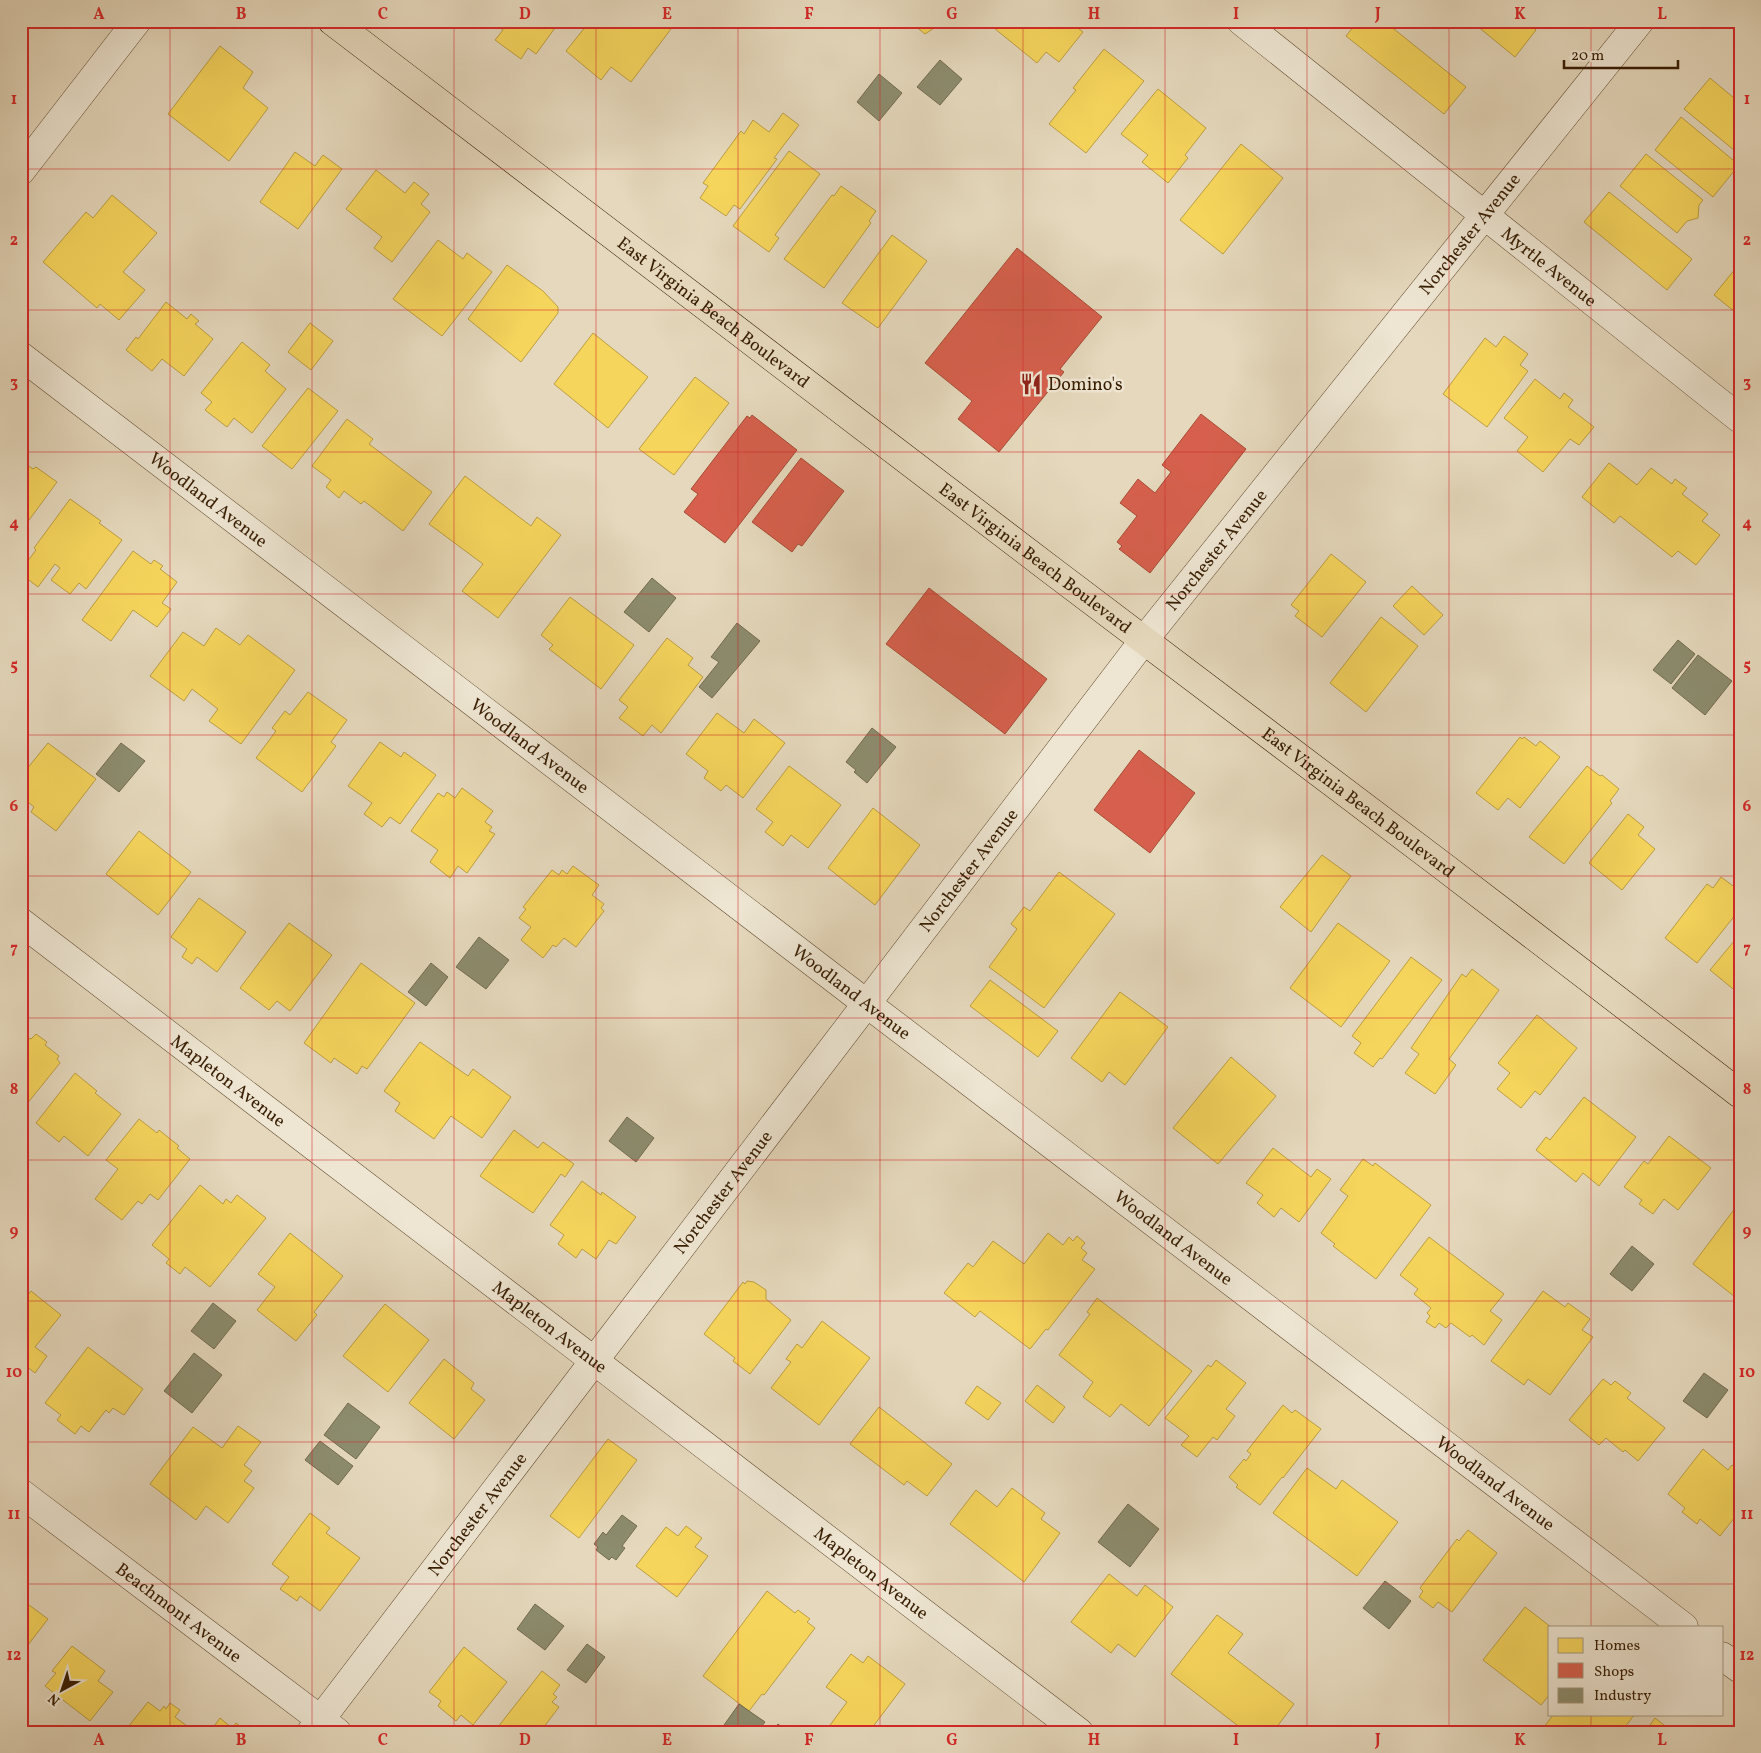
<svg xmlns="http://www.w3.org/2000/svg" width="1761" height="1753" font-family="Vollkorn,serif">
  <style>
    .homes { fill: #f6d55c; stroke: #bd9e41 }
    .shops { fill: #d6604d; stroke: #a74c36 }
    .industry { fill: #8c8c6e; stroke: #736b4e }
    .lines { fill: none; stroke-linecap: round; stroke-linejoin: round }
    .street-casing { stroke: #634c30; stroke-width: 29 }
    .primary-casing { stroke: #381d02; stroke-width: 29 }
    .street { stroke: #eee6d3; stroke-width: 28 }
    .primary { stroke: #e5d8bc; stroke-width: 28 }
    .grid { fill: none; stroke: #d62828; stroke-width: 1; stroke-opacity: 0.55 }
    .labels { text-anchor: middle; stroke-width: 5; stroke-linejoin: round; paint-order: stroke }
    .street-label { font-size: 18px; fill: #381d02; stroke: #eee6d3 }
    .poi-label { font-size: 18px; fill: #381d02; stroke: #eee6d3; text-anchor: start }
    .neatline { fill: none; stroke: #d62828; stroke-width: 2 }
    .grid-label { font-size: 16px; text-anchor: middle; font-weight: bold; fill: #d62828 }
  </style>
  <rect width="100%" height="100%" fill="#e5d8bc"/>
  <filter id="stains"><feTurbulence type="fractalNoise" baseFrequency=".004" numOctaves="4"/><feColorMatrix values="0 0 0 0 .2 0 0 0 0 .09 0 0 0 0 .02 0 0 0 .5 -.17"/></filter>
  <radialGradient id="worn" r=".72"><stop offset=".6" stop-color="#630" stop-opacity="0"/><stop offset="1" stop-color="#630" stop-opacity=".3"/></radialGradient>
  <path class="homes" d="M464,21H480L474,29Z
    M501,21H560L536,54L528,48L521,59L495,40L503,30L497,26Z
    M590,21H677L631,82L611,67L601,80L566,51Z
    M909,21H945L925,34Z
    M991,21H1069L1083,32L1059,62L1046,52L1037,63L989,24Z
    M1358,21H1384L1466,87L1444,114L1346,36Z
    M1471,21H1526L1536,30L1515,57Z
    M220,46L253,72L243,88L268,108L229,161L168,114Z
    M1104,49L1144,81L1086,153L1049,124L1076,90L1073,88Z
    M1710,78L1740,103V155L1684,109Z
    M1158,89L1206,128L1185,155L1188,158L1168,183L1142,162L1148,155L1121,134Z
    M783,113L799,125L774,158L777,159L740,209L734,205L726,216L700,198L708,186L703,183L741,131L744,134L753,120L769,132Z
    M1681,117L1739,165L1713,197L1655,150Z
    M1241,144L1283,178L1223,254L1180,220Z
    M789,151L820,174L775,235L779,238L769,252L733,226Z
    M295,152L315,166L323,155L342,169L298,229L260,202Z
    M1646,154L1703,200L1699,205L1698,218L1687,221L1677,233L1620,186Z
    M376,170L405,193L414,182L429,194L421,204L430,212L392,262L374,248L382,237L346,209Z
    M841,186L876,211L869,221L871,223L824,288L784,259L832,195L834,196Z
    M1609,192L1692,259L1667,290L1584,222Z
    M112,195L157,233L123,272L145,290L119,320L100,304L97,308L43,262L86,212L93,218Z
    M892,235L927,261L878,328L842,303Z
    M438,240L463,259L467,253L492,272L442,336L393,299Z
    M1740,263V316L1714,295Z
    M507,265L543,291L558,307V313L521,362L468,319Z
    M166,302L187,319L191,314L199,321L195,324L213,339L184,376L162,359L152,371L126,350L136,337L138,339Z
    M310,323L333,341L311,370L288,352Z
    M593,333L648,377L608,428L554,384Z
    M1504,336L1528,354L1520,365L1528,371L1487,427L1443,394L1485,338L1496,347Z
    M242,342L270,365L265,371L286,389L252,433L234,418L227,427L205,410L212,402L201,393Z
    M695,377L729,403L674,475L639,449Z
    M1535,379L1560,399L1564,393L1573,400L1568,407L1594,427L1579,445L1570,439L1543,472L1517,451L1528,437L1504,418Z
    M308,388L338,411L292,469L262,446Z
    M347,419L373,439L369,444L432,492L403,531L364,501L361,504L344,491L339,498L326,487L331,480L312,466Z
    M21,461L33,469L36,467L57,482L21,531Z
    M1609,463L1637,485L1651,468L1672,484L1675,479L1687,488L1682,494L1708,514L1702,521L1720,535L1696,565L1678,551L1672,557L1620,516L1614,523L1582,497Z
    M465,476L531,526L537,517L561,535L498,618L462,591L483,564L429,524Z
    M70,499L101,521L99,523L122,540L86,589L79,583L70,594L51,580L60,568L55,564L38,587L21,574V570L36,550L34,548Z
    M133,551L151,564L154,560L163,566L160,569L177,582L162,603L171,609L157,627L133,610L111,641L82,620Z
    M1331,554L1366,582L1322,637L1295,616L1299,611L1291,605Z
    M1412,586L1443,615L1424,635L1393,606Z
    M570,597L634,645L601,689L549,649L553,645L541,635Z
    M1740,610V620L1735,616Z
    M1381,617L1418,646L1366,712L1330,683Z
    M216,628L240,645L248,635L295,670L241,744L209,721L218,709L192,689L184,701L150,676L183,632L204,646Z
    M667,638L693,658L688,665L703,677L661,733L652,725L643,736L619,718L628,707L619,700Z
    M308,692L347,720L331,742L336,746L302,792L256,758L276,731L272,728L285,711L290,715Z
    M717,713L744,733L754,719L785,743L743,798L726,785L721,791L704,778L708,771L686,754Z
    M1520,737L1522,739L1524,737L1536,746L1540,741L1560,757L1520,808L1508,798L1498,810L1476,793Z
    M380,742L401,757L404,752L436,775L400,824L390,817L382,827L364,814L372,803L348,786Z
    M48,743L96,779L56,831L31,812L34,807L21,796V776Z
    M789,766L841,805L808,848L791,835L783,846L765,832L773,822L756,809Z
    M1587,766L1600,776L1602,775L1619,789L1610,801L1612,803L1564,864L1529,837Z
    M462,788L493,811L485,822L492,827L489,831L495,834L467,873L458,866L450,878L430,862L438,850L411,831L438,793L444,797L447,792L455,798Z
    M873,808L920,845L875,905L828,868Z
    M1628,814L1644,827L1638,835L1655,849L1622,890L1589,863Z
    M139,831L191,872L158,915L106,874Z
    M1322,855L1351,876L1311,932L1280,907Z
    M573,866L599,885L592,895L604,904L601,908L604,911L576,947L564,938L556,947L553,945L543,958L521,940L531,927L519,918L526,909L523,907L552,870L559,875L562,870L567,874Z
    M1059,872L1115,914L1044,1008L989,967L1017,929L1011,924L1024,907L1030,911Z
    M1721,877L1740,891V909L1697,963L1665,938L1707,884L1713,888Z
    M199,898L246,932L217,972L197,957L192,964L182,957L187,949L171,937Z
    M289,923L332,955L290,1011L277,1001L269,1010L240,988Z
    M1338,923L1390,961L1341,1027L1290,988Z
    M1740,934V990L1738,993L1710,970Z
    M1411,957L1442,980L1382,1059L1380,1058L1373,1067L1354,1053L1361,1043L1352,1036Z
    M361,963L415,1003L367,1069L362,1066L357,1074L334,1058L331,1063L304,1043Z
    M1472,969L1499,990L1449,1059L1456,1065L1435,1094L1405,1073L1419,1054L1411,1048L1462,974L1466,977Z
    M990,980L1058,1031L1038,1057L970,1006Z
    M1120,992L1168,1027L1125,1085L1109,1072L1102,1082L1071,1058Z
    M1537,1015L1577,1048L1540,1095L1535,1091L1521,1108L1497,1089L1510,1073L1498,1063Z
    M36,1034L47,1042L45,1045L59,1056L57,1059L60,1063L26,1105L21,1102V1049L30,1038L31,1039Z
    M420,1042L468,1076L473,1069L511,1097L482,1138L451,1116L434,1139L395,1111L400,1103L384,1091Z
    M1231,1057L1276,1096L1218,1164L1173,1128Z
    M75,1073L97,1091L95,1093L121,1114L88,1156L64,1136L59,1142L36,1123Z
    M1584,1097L1636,1137L1599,1186L1583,1173L1576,1182L1536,1150L1546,1137L1550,1140Z
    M139,1119L157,1133L159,1130L179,1146L177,1148L190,1159L158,1200L150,1194L142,1204L138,1201L122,1220L95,1199L118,1169L106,1160Z
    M514,1130L538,1148L543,1142L574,1164L565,1177L561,1174L533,1213L480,1176Z
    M1669,1136L1711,1168L1678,1210L1664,1199L1653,1214L1639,1204L1642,1200L1624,1187L1644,1161L1648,1164Z
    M1273,1148L1311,1177L1317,1169L1331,1179L1299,1222L1281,1208L1274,1217L1257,1203L1263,1195L1246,1183Z
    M1363,1159L1373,1166L1375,1163L1431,1205L1376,1279L1333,1246L1335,1244L1321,1233L1348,1196L1340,1190Z
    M582,1181L601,1195L602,1192L636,1217L616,1244L609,1240L596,1259L582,1249L576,1258L558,1244L564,1235L550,1225Z
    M200,1185L223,1204L226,1199L231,1203L237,1195L266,1218L210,1287L185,1267L180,1274L166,1263L169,1259L152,1245Z
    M1739,1203L1740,1299L1739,1300L1693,1264Z
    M290,1233L343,1276L314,1312L317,1315L296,1341L257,1310L275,1287L258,1274Z
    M1048,1233L1063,1245L1069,1237L1073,1241L1077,1236L1085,1243L1081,1248L1087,1253L1082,1260L1095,1269L1048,1330L1046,1329L1030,1349L980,1311L975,1317L944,1293L968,1263L973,1267L993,1241L1024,1264Z
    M1429,1237L1504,1294L1490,1311L1502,1320L1484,1345L1472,1335L1470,1337L1451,1323L1446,1328L1439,1323L1435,1328L1426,1322L1430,1316L1427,1313L1431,1308L1414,1294L1418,1289L1400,1275Z
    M747,1281L754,1282L766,1290V1299L791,1320L750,1374L733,1361L735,1358L704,1334L743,1282L745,1284Z
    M31,1291L61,1315L35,1347L47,1356L35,1373L21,1362V1304Z
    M1543,1291L1565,1307L1568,1303L1590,1319L1582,1330L1593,1337L1550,1395L1528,1379L1524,1385L1491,1361Z
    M1097,1298L1192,1371L1149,1426L1121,1404L1110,1417L1083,1397L1093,1382L1059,1355L1090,1314L1087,1312Z
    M385,1304L429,1340L388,1392L343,1356Z
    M822,1321L870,1358L819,1425L771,1388L791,1362L786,1359L797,1344L802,1348Z
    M88,1347L143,1389L124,1415L113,1408L109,1413L106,1410L89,1432L81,1426L75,1434L57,1420L61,1415L45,1403Z
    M444,1359L474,1383L471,1389L485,1400L454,1439L409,1403Z
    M1216,1360L1246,1383L1226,1409L1235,1416L1217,1440L1213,1437L1197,1457L1181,1445L1189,1436L1165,1418L1208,1365L1211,1367Z
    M1603,1379L1611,1385L1615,1381L1631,1393L1627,1398L1665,1428L1638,1461L1625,1450L1623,1452L1606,1438L1599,1445L1569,1420Z
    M1037,1385L1065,1407L1053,1423L1025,1401Z
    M977,1386L1001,1403L988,1420L965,1403Z
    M1283,1405L1292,1413L1295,1410L1321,1429L1283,1478L1282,1477L1260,1505L1236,1487L1238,1485L1229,1477L1244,1459L1246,1461L1251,1454L1247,1451Z
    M879,1407L952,1464L927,1496L907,1481L904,1485L850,1444Z
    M238,1426L261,1442L244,1465L252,1471L244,1481L254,1488L228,1523L206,1506L196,1520L150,1484L193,1427L222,1448Z
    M608,1439L637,1460L579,1538L550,1516Z
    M1703,1449L1728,1470L1732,1465L1740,1471V1521L1735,1517L1720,1536L1700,1519L1697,1524L1682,1512L1685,1508L1668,1494Z
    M1307,1468L1336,1489L1342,1480L1398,1522L1357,1576L1273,1513Z
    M1012,1488L1045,1513L1041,1519L1060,1533L1024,1582L950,1524L976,1490L997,1507Z
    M310,1513L330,1528L326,1533L360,1558L320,1611L300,1596L297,1601L280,1589L289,1577L272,1564Z
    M686,1526L702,1538L695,1547L708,1556L677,1597L636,1566L666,1527L678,1536Z
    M1468,1530L1497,1553L1452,1612L1438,1602L1433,1608L1419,1597L1423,1591L1420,1588L1457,1539L1459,1541Z
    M1109,1574L1137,1596L1145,1585L1173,1607L1135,1657L1118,1644L1111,1653L1071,1622Z
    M767,1591L795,1613L798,1610L810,1619L807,1622L815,1628L764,1695L762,1694L749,1711L703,1676Z
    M25,1602L48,1619L21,1654V1606Z
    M1525,1607L1551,1627L1550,1694L1541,1705L1483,1660Z
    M1217,1615L1243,1634L1228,1653L1294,1704L1273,1732H1246L1171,1674Z
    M72,1646L105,1671L98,1681L113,1692L90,1721L45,1686L56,1673L52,1671Z
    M464,1647L507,1682L473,1725L461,1715L456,1721L438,1706L441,1701L429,1692Z
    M851,1654L863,1663L868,1656L905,1684L869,1732H825L847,1702L826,1687Z
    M542,1671L560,1685L553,1694L557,1697L552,1702L559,1707L540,1732H494Z
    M148,1702L160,1711L164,1706L166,1709L170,1703L180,1710L175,1717L195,1732H124Z
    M1554,1714H1635L1621,1732H1540Z
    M220,1718L232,1728L236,1723L243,1728L240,1732H210Z
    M1655,1718L1673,1732H1645Z
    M1322,1726L1329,1732H1318Z"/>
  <path class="shops" d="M1017,248L1102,317L1060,369L1064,372L999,452L958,419L972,401L925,363Z
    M1201,414L1246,449L1150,573L1119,549L1122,546L1117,542L1137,516L1120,503L1138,479L1155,493L1171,472L1162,465Z
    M752,415L797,450L725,543L684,512L698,494L691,489L747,416L750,418Z
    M801,458L844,491L802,546L798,544L792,552L752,522Z
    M929,588L1047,679L1005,734L886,644Z
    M1139,750L1195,793L1150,853L1094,810Z"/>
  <path class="industry" d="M940,60L962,79L940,105L917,87Z
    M879,74L902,93L879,121L857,102Z
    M652,578L676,598L649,632L624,612Z
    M737,623L760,641L712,698L699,687L719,662L711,657Z
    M1678,640L1695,654L1671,684L1653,670Z
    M1698,655L1732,681L1705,715L1672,688Z
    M872,728L896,747L867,783L854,772L856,770L846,762Z
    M121,743L145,761L119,792L96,774Z
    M479,937L509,960L486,989L456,967Z
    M431,963L448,977L426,1006L408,992Z
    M627,1117L654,1138L636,1162L609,1141Z
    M1632,1246L1654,1264L1632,1291L1610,1274Z
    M213,1303L236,1321L214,1349L191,1331Z
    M194,1353L222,1375L192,1413L164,1391Z
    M1704,1373L1728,1390L1707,1418L1683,1401Z
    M348,1403L380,1427L356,1459L324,1435Z
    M320,1441L353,1466L338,1485L305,1460Z
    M1128,1504L1159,1529L1130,1567L1098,1542Z
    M622,1515L637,1526L622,1546L625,1548L616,1560L612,1557L609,1560L596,1550L598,1547L594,1544L603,1532L606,1535Z
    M1385,1581L1411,1601L1389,1629L1363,1608Z
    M535,1604L564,1626L545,1650L517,1629Z
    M587,1644L605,1657L586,1683L567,1670Z
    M739,1704L765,1722L757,1732H719Z
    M778,1724L788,1732H771Z"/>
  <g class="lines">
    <g class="street-casing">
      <g id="street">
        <path id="s1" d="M1241,21L1740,419"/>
        <path d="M21,171L137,21"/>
        <path id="s2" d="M21,356L866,1003L1684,1627"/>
        <path id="s3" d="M21,922L1079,1732"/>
        <path id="s4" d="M21,1493L337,1732"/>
        <path d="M1722,1656L1740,1669"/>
        <path id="s5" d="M311,1732L1144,640L1640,21"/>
      </g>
    </g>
    <g class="primary-casing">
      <g id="primary">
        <path id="s6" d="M332,21L1051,570L1444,867L1740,1094"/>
      </g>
    </g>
    <use href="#street" class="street"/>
    <use href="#primary" class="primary"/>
  </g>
  <path class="grid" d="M170,21V1732M312,21V1732M454,21V1732M596,21V1732M738,21V1732M880,21V1732M1023,21V1732M1165,21V1732M1307,21V1732M1449,21V1732M1591,21V1627M21,169H1740M21,310H1740M21,452H1740M21,594H1740M21,735H1740M21,876H1740M21,1018H1740M21,1160H1740M21,1301H1740M21,1442H1740M21,1584H1740M1591,1714V1732"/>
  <defs>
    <g id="restaurant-bare" transform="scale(1.725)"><path d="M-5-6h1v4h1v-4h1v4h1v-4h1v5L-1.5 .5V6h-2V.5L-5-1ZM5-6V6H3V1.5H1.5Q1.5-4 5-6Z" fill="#8f2418" stroke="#eee6d3" stroke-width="2.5" paint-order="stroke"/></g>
  </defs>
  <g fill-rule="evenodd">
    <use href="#restaurant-bare" x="1031" y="384"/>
  </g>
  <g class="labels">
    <g class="street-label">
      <text dy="6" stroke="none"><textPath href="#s5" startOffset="1894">Norchester Avenue</textPath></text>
      <text dy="6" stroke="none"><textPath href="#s1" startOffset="394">Myrtle Avenue</textPath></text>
      <text dy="6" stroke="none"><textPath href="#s6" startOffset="480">East Virginia Beach Boulevard</textPath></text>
      <text dy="6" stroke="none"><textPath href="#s2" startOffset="236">Woodland Avenue</textPath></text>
      <text dy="6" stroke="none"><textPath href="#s5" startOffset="1489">Norchester Avenue</textPath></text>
      <text dy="6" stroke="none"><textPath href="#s6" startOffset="885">East Virginia Beach Boulevard</textPath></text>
      <text dy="6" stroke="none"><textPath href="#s2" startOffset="641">Woodland Avenue</textPath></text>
      <text dy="6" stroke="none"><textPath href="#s6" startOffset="1290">East Virginia Beach Boulevard</textPath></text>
      <text dy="6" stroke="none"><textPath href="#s5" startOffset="1084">Norchester Avenue</textPath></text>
      <text dy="6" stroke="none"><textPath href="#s2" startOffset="1046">Woodland Avenue</textPath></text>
      <text dy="6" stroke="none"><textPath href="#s3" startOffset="261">Mapleton Avenue</textPath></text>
      <text dy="6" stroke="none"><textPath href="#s5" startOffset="679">Norchester Avenue</textPath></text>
      <text dy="6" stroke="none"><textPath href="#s2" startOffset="1451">Woodland Avenue</textPath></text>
      <text dy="6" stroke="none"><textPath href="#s3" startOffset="666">Mapleton Avenue</textPath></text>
      <text dy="6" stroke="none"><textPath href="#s2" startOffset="1856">Woodland Avenue</textPath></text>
      <text dy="6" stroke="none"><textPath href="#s5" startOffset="274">Norchester Avenue</textPath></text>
      <text dy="6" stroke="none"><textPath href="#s3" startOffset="1071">Mapleton Avenue</textPath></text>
      <text dy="6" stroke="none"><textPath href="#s4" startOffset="198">Beachmont Avenue</textPath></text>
    </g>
    <g class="poi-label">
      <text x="1048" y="390">Domino's</text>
    </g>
  </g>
  <rect width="1761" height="1753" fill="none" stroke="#e5d8bc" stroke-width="55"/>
  <rect x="1548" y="1626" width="175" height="90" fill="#eee6d3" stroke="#a5967f"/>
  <rect x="1558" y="1638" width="25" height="15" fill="#f6d55c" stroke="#a5967f"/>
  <text x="1594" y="1650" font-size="15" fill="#381d02">Homes</text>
  <rect x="1558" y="1663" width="25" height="15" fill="#d6604d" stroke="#a5967f"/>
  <text x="1594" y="1676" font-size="15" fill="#381d02">Shops</text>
  <rect x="1558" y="1688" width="25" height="15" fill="#8c8c6e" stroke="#a5967f"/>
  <text x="1594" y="1700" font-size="15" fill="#381d02">Industry</text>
  <g transform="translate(62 1690) rotate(220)" stroke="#eee6d3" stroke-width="4" paint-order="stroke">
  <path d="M0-4L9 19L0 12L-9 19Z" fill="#381d02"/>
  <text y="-8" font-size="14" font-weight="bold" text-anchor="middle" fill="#381d02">N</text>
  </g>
  <path d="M1564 60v8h114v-8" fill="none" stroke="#381d02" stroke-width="2.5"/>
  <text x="1571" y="60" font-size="15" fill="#381d02" stroke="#eee6d3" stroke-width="4" paint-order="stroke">20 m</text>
  <rect x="28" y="28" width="1706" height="1698" class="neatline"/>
  <g class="grid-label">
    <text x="99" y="19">A</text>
    <text x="241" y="19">B</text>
    <text x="383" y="19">C</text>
    <text x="525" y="19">D</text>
    <text x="667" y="19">E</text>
    <text x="809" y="19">F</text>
    <text x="952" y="19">G</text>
    <text x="1094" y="19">H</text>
    <text x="1236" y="19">I</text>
    <text x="1378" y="19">J</text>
    <text x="1520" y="19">K</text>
    <text x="1662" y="19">L</text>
    <text x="14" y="104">1</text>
    <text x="1747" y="104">1</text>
    <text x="14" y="245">2</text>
    <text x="1747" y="245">2</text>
    <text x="14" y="387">3</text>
    <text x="1747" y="387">3</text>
    <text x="14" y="528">4</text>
    <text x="1747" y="528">4</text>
    <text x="14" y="670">5</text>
    <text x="1747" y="670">5</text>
    <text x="14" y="811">6</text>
    <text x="1747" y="811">6</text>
    <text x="14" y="953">7</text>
    <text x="1747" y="953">7</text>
    <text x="14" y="1094">8</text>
    <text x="1747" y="1094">8</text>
    <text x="14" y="1236">9</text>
    <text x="1747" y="1236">9</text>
    <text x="14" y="1377">10</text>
    <text x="1747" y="1377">10</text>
    <text x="14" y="1519">11</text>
    <text x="1747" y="1519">11</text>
    <text x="14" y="1660">12</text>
    <text x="1747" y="1660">12</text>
    <text x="99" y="1745">A</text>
    <text x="241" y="1745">B</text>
    <text x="383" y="1745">C</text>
    <text x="525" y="1745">D</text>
    <text x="667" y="1745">E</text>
    <text x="809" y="1745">F</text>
    <text x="952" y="1745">G</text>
    <text x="1094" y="1745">H</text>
    <text x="1236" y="1745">I</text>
    <text x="1378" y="1745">J</text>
    <text x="1520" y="1745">K</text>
    <text x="1662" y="1745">L</text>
  </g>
  <rect width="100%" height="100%" filter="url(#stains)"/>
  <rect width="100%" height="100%" fill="url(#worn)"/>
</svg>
